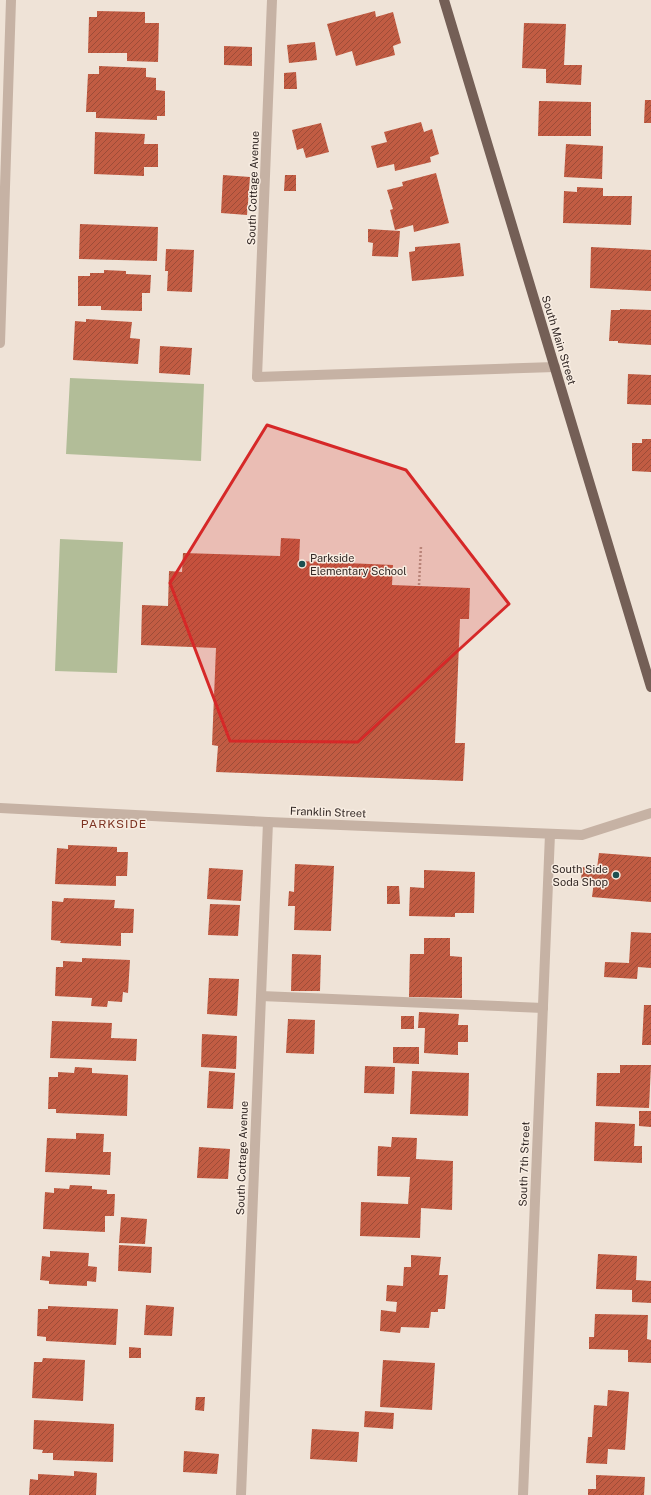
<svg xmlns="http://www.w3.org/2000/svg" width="651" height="1495" font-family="'Public Sans',sans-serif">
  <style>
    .grass { fill: #b2bd98 }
    .building { fill: url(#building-hatch) }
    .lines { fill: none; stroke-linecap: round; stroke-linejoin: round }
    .path { stroke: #b29c8e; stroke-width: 2.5; stroke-dasharray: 2 2; stroke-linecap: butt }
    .service { stroke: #c6b2a4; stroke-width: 10 }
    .minor { stroke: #c6b2a4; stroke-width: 10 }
    .primary { stroke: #745f56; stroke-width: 10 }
    .marked { fill: #d62828; fill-opacity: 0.2; stroke: #d62828; stroke-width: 3; stroke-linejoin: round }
    .poi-dot { fill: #1d5051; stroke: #f8ede2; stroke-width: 1.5 }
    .labels { text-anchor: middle; stroke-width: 3; stroke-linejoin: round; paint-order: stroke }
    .street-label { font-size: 11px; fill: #322825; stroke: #f8ede2 }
    .poi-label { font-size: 11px; fill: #322825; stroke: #f8ede2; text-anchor: start }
    .neighbourhood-label { font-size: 12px; letter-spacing: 1px; fill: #7d3322; stroke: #f8ede2 }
  </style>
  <defs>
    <pattern id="building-hatch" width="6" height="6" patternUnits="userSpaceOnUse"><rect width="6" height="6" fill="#c15c43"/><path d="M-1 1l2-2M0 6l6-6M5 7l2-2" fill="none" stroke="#9d4c38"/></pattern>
  </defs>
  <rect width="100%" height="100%" fill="#efe3d7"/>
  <path class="grass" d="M70,378L204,384L201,461L66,454Z
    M60,539L123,542L117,673L55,671Z"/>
  <path class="building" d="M97,11L145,12V23H159L158,62L127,61V53H88L89,17H97Z
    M375,11L376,17L393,12L401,43L393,46L395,55L356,66L352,51L336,56L327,24Z
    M524,23L566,24L564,65H582L581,85L546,83V69L522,68Z
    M315,42L317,60L289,63L287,45Z
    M224,46L252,47V66L224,65Z
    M99,66L146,68V77L156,78V90L165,91V116H157V120L96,118V112H86L88,74H99Z
    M296,72L297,89H284V73Z
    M645,100H651V123H644Z
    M539,101L591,102V136H538Z
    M421,122L424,132L432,129L439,154L430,157L431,162L395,171L394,164L377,168L371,146L387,142L384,132Z
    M321,123L329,152L306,158L303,148L297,150L292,130Z
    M95,132L145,134L144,144H158V167H144V176L94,174Z
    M566,144L603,146L602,179L564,177Z
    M436,173L449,223L414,232L413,225L395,230L390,210L393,209L387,190L403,186L402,182Z
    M223,175L250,177L247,215L221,213Z
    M285,175H296V191H284Z
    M577,187L603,188V196H632L631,225L563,223L564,191L577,192Z
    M80,224L158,227L157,261L79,259Z
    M368,229L400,231L398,257L372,256L373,243L368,242Z
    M460,243L464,276L412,281L409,252L415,251V247Z
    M591,247L651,250V291L590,288Z
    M166,249L194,250L192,292L167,291L168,271H165Z
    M104,270L126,271V274L151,275L150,293H142V311L101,310V306H78V276H90V273H104Z
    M620,309L651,310V345L618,343V341H609L611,310H620Z
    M86,319L132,322L130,338L140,339L138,364L73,360L75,321L86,322Z
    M160,346L192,348L190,375L159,373Z
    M628,374L651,375V405L627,404Z
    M642,439H651V472L632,471V443H642Z
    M281,538L300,539L299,561L393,565L392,585L470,588L469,619H460L455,743H465L463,781L216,772L218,746L212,745L216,648L141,645L142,605L168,606L169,571L182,572L183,553L280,556Z
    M68,845L117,847V852H128L127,876H116V886L55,884L57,848L68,849Z
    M599,853L651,857V902L592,897L594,882L581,881L582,867L597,868Z
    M295,864L334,866L331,931L294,930L295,906H288L289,891L294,892Z
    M209,868L243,870L241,901L207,899Z
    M424,870L475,872L474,913H455V917L409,916L410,887L424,888Z
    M387,886H399L400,904H387Z
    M64,898L115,900L114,908L134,909L133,933H121V946L60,943L61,941L51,940L52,901L63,902Z
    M210,904L240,905L238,936L208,935Z
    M631,932L651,933V968L638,967L637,979L604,977L605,962L629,963Z
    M424,938H450V956L462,957V998L409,997L410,954H424Z
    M292,954L321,955L320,991H291Z
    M82,958L130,960L128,993L123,992L122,1002L108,1001L107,1007L91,1006L92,998L55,996L56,967H63V961L82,962Z
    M209,978L239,979L237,1016L207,1014Z
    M644,1005H651V1045H642Z
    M419,1012L459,1014L458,1025H468V1042H458V1055L424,1053L425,1028H418Z
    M401,1016H414V1029H401Z
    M288,1019L315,1020L314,1054L286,1053Z
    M52,1021L112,1023L111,1038L137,1039L136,1061L50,1058Z
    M202,1034L237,1036L236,1069L201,1067Z
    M393,1047H419V1064L393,1063Z
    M620,1065H651L649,1108L596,1106L597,1073H620Z
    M365,1066L395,1067L394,1094L364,1093Z
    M75,1067L92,1068V1073L128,1075L127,1116L56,1113V1109H48L49,1077H58V1072L74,1073Z
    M209,1071L235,1073L233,1109L207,1108Z
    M412,1071L469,1073L468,1116L410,1114Z
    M639,1111H651V1127L639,1126Z
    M595,1122L635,1124L634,1146H642V1163L594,1161Z
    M76,1133L104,1134L103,1152H111L110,1175L45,1172L47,1138L76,1139Z
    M392,1137L417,1138L416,1159L453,1161L452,1210L421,1208L420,1238L360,1236L361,1202L408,1204L410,1177L377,1176L378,1146L391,1147Z
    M199,1147L230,1149L228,1179L197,1178Z
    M70,1185L92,1186V1189L107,1190V1194H115L114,1216H105V1232L43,1229L45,1192L54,1193V1188L69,1189Z
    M121,1217L147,1219L145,1244L119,1243Z
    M119,1245L152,1247L151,1273L118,1271Z
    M50,1251L89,1253L88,1266L97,1267L96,1282L87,1281V1286L49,1284V1281L40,1280L42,1256L50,1257Z
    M598,1254L637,1256L636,1280L651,1281V1303L632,1302V1290L596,1289Z
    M411,1255L441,1257L439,1275H448L445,1309H438V1312H431L429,1328L401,1327L400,1333L380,1331L381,1310L396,1312L397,1302L386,1301L387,1285L403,1286L404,1267H411Z
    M146,1305L174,1307L172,1336L144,1335Z
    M48,1306L118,1309L116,1345L46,1341V1337L37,1336L38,1309H48Z
    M595,1314L648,1315L647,1339L651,1340V1363L628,1362V1350L589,1349V1337H594Z
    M129,1347L141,1348V1358H129Z
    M43,1358L85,1360L83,1401L32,1398L34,1362H42Z
    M383,1360L435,1363L432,1410L380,1407Z
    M608,1390L629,1392L625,1450L608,1449L607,1464L586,1463L588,1437H592L594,1405L607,1406Z
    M196,1397H205L204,1411L195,1410Z
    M365,1411L394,1413L393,1429L364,1427Z
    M34,1420L114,1424L113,1462L53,1460V1453H42L43,1450L33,1449Z
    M312,1429L359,1432L357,1462L310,1459Z
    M184,1451L219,1454L217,1474L183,1472Z
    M74,1471L97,1473L96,1495H29L30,1479L38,1480V1474L74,1476Z
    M596,1475L645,1477L644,1495H588V1489H596Z"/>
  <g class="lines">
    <path class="path" d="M419,585L421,546"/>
    <path class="service" d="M257,377L555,367
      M261,996L543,1008
      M241,1495L268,822"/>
    <path class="minor" d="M0,343L11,0
      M257,377L272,0
      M0,808L268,822L582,835L651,813
      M523,1495L550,834"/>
    <path class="primary" d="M444,0L651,687"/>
  </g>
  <path class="marked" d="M267,425L406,470L509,604L358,742L230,741L170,583Z"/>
  <g class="poi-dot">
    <circle cx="302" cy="564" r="4"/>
    <circle cx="616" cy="875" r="4"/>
  </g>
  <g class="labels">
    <g class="street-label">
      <text transform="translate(253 188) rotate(-88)" y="4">South Cottage Avenue</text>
      <text transform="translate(559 340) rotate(73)" y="4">South Main Street</text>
      <text transform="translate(328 812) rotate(2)" y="4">Franklin Street</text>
      <text transform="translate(242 1158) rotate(-88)" y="4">South Cottage Avenue</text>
      <text transform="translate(524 1164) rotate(-88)" y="4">South 7th Street</text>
    </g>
    <g class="poi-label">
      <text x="310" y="562">Parkside<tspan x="310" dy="13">Elementary School</tspan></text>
      <text x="608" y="873" text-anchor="end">South Side<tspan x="608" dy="13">Soda Shop</tspan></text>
    </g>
    <g class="neighbourhood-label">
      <text x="114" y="828">PARKSIDE</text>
    </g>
  </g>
</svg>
